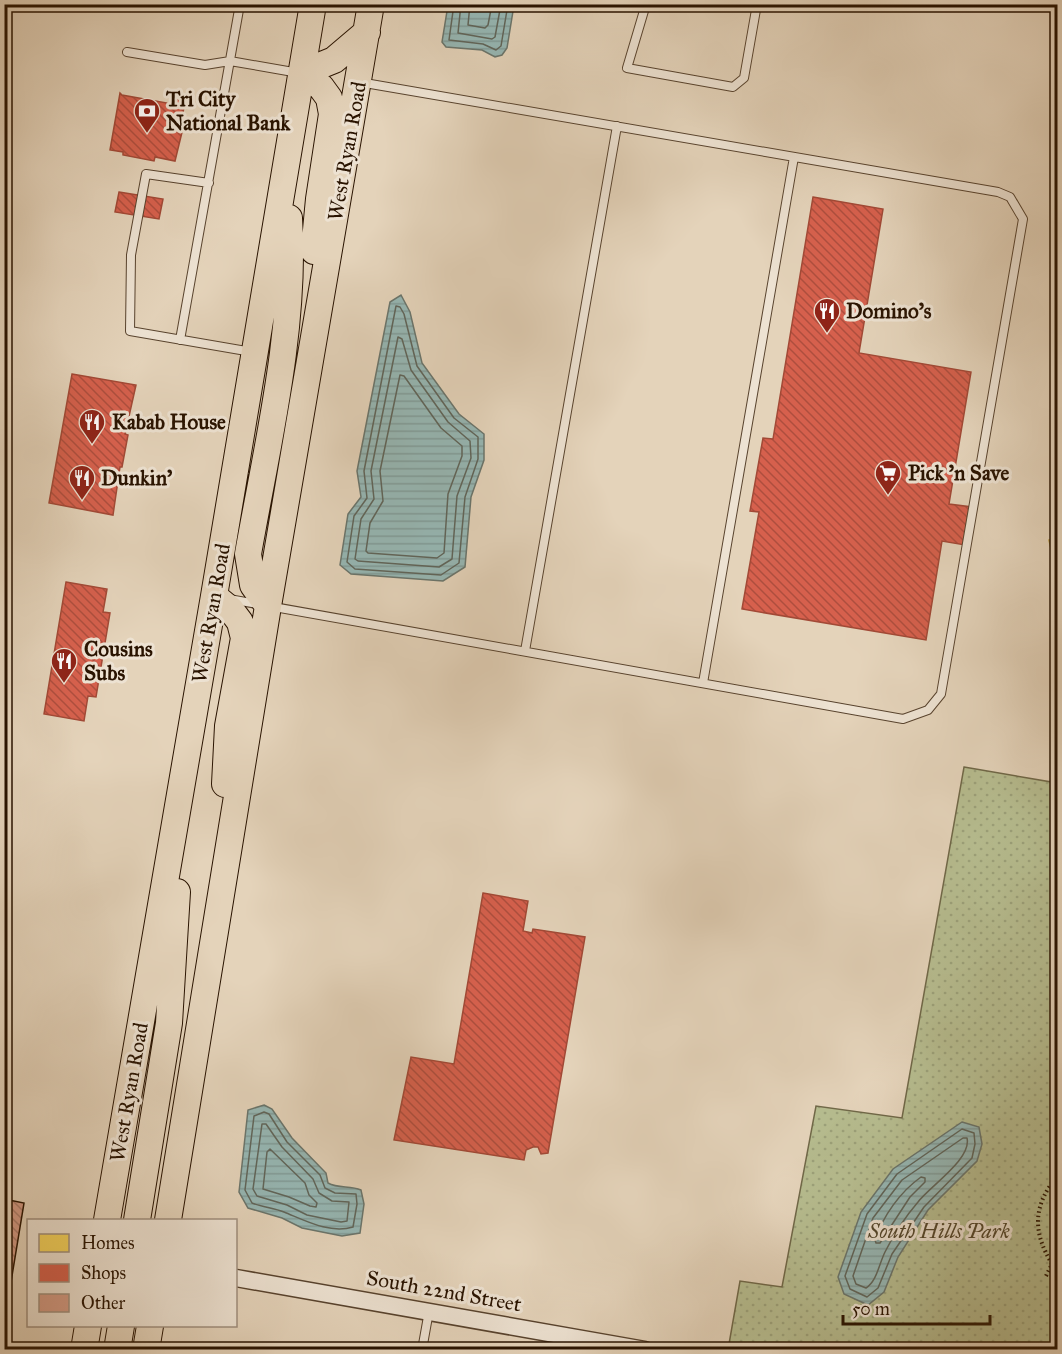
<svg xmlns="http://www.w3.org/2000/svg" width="1062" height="1354" font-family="'IM FELL Great Primer',serif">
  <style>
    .grass { fill: url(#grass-dots); stroke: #706848; stroke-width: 1.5 }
    .water { fill: url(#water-rules); stroke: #6a756c; stroke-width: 1.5 }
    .homes { fill: url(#homes-back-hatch); stroke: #b89b40; stroke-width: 1.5 }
    .shops { fill: url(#shops-back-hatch); stroke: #a24936; stroke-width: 1.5 }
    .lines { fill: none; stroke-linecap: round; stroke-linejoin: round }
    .shore { stroke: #60655a; stroke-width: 1.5 }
    .building { fill: url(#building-back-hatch); stroke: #291300; stroke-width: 1.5 }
    .service-casing { stroke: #58432e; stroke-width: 10 }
    .minor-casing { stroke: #58432e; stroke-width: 19 }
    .primary-casing { stroke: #291300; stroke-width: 28 }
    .path { stroke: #291300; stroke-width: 4; stroke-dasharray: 1.5 3; stroke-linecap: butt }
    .service { stroke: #ede2d2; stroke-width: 8 }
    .minor { stroke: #ede2d2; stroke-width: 16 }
    .primary { stroke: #e4d3ba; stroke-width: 26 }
    .labels { text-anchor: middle; stroke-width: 6; stroke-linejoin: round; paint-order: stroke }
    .poi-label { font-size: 21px; font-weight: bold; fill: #291300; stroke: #ede2d2; text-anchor: start }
    .street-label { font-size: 21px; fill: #291300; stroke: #ede2d2 }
    .park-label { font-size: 21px; font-style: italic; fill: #53462b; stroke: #ede2d2 }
  </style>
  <defs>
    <pattern id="grass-dots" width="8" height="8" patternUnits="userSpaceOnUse" patternTransform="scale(1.5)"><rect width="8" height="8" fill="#b6bc8f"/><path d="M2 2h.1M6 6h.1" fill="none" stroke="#9ca17a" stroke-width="1.8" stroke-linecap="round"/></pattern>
    <pattern id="water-rules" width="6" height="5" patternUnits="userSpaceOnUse" patternTransform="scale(1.5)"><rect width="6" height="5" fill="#96b7b4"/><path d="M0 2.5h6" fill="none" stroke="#819c99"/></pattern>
    <pattern id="homes-back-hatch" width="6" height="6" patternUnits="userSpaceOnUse" patternTransform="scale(1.5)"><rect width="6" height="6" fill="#f6d55c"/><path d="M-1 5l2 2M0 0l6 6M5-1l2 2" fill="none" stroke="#d3b64e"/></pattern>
    <pattern id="shops-back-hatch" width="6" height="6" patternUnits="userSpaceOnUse" patternTransform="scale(1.5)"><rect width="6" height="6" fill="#d6604d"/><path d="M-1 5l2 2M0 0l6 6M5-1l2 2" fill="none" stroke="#ae4e3e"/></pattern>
    <pattern id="building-back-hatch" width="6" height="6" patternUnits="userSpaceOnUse" patternTransform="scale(1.5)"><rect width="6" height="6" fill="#d49b86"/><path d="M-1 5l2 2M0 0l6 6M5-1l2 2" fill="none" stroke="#ac7d6b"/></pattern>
  </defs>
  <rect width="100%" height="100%" fill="#e4d3ba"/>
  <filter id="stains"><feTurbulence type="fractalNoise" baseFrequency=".00333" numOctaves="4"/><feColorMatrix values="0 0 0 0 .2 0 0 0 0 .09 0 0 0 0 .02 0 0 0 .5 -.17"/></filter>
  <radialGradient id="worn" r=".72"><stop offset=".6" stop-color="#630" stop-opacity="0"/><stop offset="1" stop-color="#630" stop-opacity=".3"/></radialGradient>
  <path class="grass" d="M964,767L1057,783V1349L762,1350L729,1344L740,1281L782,1287L816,1106L902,1118Z"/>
  <path class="water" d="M448,5H514L507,48L502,55L495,57L482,50L446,47L442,42Z
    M401,295L410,312L422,363L459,414L484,434V460L471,497L465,567L443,581L351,574L340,565L348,514L361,497L357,471L390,302Z
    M264,1105L272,1109L292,1138L326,1173L328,1183C339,1189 350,1185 361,1190L364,1204L360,1233L342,1236L302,1228L282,1218L248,1208L239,1192L248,1110Z
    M962,1122L979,1127L982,1144L977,1161L928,1210L898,1257L884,1292L868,1305L844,1294L838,1277L861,1212L893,1169Z"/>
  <path class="homes" d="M1058,538V581L1049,540Z"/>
  <path class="shops" d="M120,93L122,95L172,104L173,99L185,101L181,124H184L175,161L155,157L154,161L123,155V152L110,150Z
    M119,192L163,199L159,219L115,212Z
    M813,197L883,209L859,353L971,372L949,504L972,507L965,545L942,541L926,640L742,609L759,512L750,511L763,438L773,439Z
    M72,374L136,385L125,434L128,435L122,467H120L113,515L49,503Z
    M66,582L107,589L103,612L110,613L96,697L88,696L84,721L44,714Z
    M483,893L528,901L523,931L532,933L533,929L585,937L548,1153L541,1154L538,1147H533L526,1150L524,1160L394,1140L411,1057L454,1064Z"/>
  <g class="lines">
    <path class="shore" d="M454,4L449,40L483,44L496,50L501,46L508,4
      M461,4L458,33L492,39L495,37L501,4
      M470,4L468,25L485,28L488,25L492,4
      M396,306L400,307L404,314L417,366L454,418L478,437V459L465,497L459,563L441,575L355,569L347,562L354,516L367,498L364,471Z
      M398,337L402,339L411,370L448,422L470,441L471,458L457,496L452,559L439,567L358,561L355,559L361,519L374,499L371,471Z
      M400,375L404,376L441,428L462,446V456L448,494L444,553L437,558L368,553L366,551L370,523L383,501L380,471Z
      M264,1112L269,1114L287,1142L320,1175L325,1188L335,1193L356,1194L357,1204L353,1227C330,1234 306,1221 284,1212C274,1208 262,1207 252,1203L245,1190L254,1116Z
      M262,1124H266L282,1147L313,1179L319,1193L332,1201L349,1202L347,1221L341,1222L307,1215L287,1205L257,1196L253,1189Z
      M962,1129L974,1133L975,1144L972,1158L924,1207L892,1254L878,1288L867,1297L850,1289L845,1276L867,1214L897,1174Z
      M963,1138H967C972,1159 930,1186 918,1202C906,1216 893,1236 885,1252C879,1264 877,1281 866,1288L856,1284L853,1276L873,1218L902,1180Z
      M270,1149L305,1183L309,1195L317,1203L316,1207L310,1206L289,1197L263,1189L267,1152Z
      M921,1177L925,1178V1182L910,1197L880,1243H876L875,1240C883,1216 900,1192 921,1177Z"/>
  </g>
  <path class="building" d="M4,1199L24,1203L10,1288L4,1287Z"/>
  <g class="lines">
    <g class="service-casing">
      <path id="service" d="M646,4L627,68L733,87L744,78L757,4
        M127,52L205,65L230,61L299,73
        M209,183L146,174L131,255L130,331L252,352
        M180,340L240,4
        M229,599L903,719L928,710L941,694L1023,219L1010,197L998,192L359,82
        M525,651L617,126
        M703,683L794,157
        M422,1350L429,1311"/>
    </g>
    <g class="minor-casing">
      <path id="minor" d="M236,1278L645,1350"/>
    </g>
    <g class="primary-casing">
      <path id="primary" d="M302,73L321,87L329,98L332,114L319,199L314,251
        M302,73L334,60L367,32
        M214,596L231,610L240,622L244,638L228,726L225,784
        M268,606L253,585L248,554C267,446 296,328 289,218
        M107,1220L214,596L313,4
        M137,1220L169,1023L177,892
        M168,1220L268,606L371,4
        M84,1350L88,1326
        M117,1350L121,1326
        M146,1350L150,1326"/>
    </g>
    <path class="path" d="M1046,1276L1052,1264C1032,1231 1033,1205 1058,1175"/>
    <use href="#service" class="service"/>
    <use href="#minor" class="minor"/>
    <use href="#primary" class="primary"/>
  </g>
  <defs>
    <g id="bank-pin" transform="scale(1.35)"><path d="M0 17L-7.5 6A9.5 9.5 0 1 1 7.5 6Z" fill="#8f2418" stroke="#ede2d2"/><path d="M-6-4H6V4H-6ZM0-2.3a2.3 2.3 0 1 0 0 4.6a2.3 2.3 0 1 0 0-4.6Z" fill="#fff"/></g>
    <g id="restaurant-pin" transform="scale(1.35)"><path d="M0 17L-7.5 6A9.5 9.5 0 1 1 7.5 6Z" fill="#8f2418" stroke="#ede2d2"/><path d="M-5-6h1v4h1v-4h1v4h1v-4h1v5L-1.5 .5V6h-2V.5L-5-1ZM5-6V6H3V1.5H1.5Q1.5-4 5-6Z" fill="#fff"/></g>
    <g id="supermarket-pin" transform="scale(1.35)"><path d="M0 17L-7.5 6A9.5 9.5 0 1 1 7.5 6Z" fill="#8f2418" stroke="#ede2d2"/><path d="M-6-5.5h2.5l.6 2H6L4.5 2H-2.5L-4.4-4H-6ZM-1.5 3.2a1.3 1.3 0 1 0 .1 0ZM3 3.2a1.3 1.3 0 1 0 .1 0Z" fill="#fff"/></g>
  </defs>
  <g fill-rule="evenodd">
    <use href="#bank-pin" x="147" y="111"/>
    <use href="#restaurant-pin" x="827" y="311"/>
    <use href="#restaurant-pin" x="92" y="422"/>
    <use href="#supermarket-pin" x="888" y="473"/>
    <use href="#restaurant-pin" x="82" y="478"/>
    <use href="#restaurant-pin" x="64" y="661"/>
  </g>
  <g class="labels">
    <g class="poi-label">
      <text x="166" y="106">Tri City<tspan x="166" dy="24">National Bank</tspan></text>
      <text x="846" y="318">Domino's</text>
      <text x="112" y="429">Kabab House</text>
      <text x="908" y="480">Pick 'n Save</text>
      <text x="101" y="485">Dunkin'</text>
      <text x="84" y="656">Cousins<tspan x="84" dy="24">Subs</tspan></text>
    </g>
    <g class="street-label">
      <text transform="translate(347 151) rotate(-80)" y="7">West Ryan Road</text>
      <text transform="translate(211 613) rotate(-80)" y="7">West Ryan Road</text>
      <text transform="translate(129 1092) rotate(-80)" y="7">West Ryan Road</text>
      <text transform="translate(444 1291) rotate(10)" y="7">South 22nd Street</text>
    </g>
    <g class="park-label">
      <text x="939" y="1238">South Hills Park</text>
    </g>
  </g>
  <rect width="1062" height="1354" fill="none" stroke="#e4d3ba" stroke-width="24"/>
  <rect x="6" y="6" width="1050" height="1342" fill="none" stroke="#291300" stroke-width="3"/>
  <rect x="12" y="12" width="1038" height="1330" fill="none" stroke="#291300" stroke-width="1.5"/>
  <rect x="27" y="1219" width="210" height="108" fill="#ede2d2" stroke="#9f8f7e" stroke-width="1.5"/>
  <rect x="39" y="1234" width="30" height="18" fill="#f6d55c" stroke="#9f8f7e" stroke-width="1.5"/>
  <text x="81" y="1249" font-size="18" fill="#291300">Homes</text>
  <rect x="39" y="1264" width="30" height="18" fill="#d6604d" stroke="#9f8f7e" stroke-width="1.5"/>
  <text x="81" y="1279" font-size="18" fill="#291300">Shops</text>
  <rect x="39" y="1294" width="30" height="18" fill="#d49b86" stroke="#9f8f7e" stroke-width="1.5"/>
  <text x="81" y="1309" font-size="18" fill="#291300">Other</text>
  <path d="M843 1315v9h147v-9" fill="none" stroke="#291300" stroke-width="3"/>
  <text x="852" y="1315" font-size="18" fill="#291300" stroke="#ede2d2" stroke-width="4.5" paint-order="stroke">50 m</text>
  <rect width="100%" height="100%" filter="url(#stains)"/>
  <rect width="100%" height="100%" fill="url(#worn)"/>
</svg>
